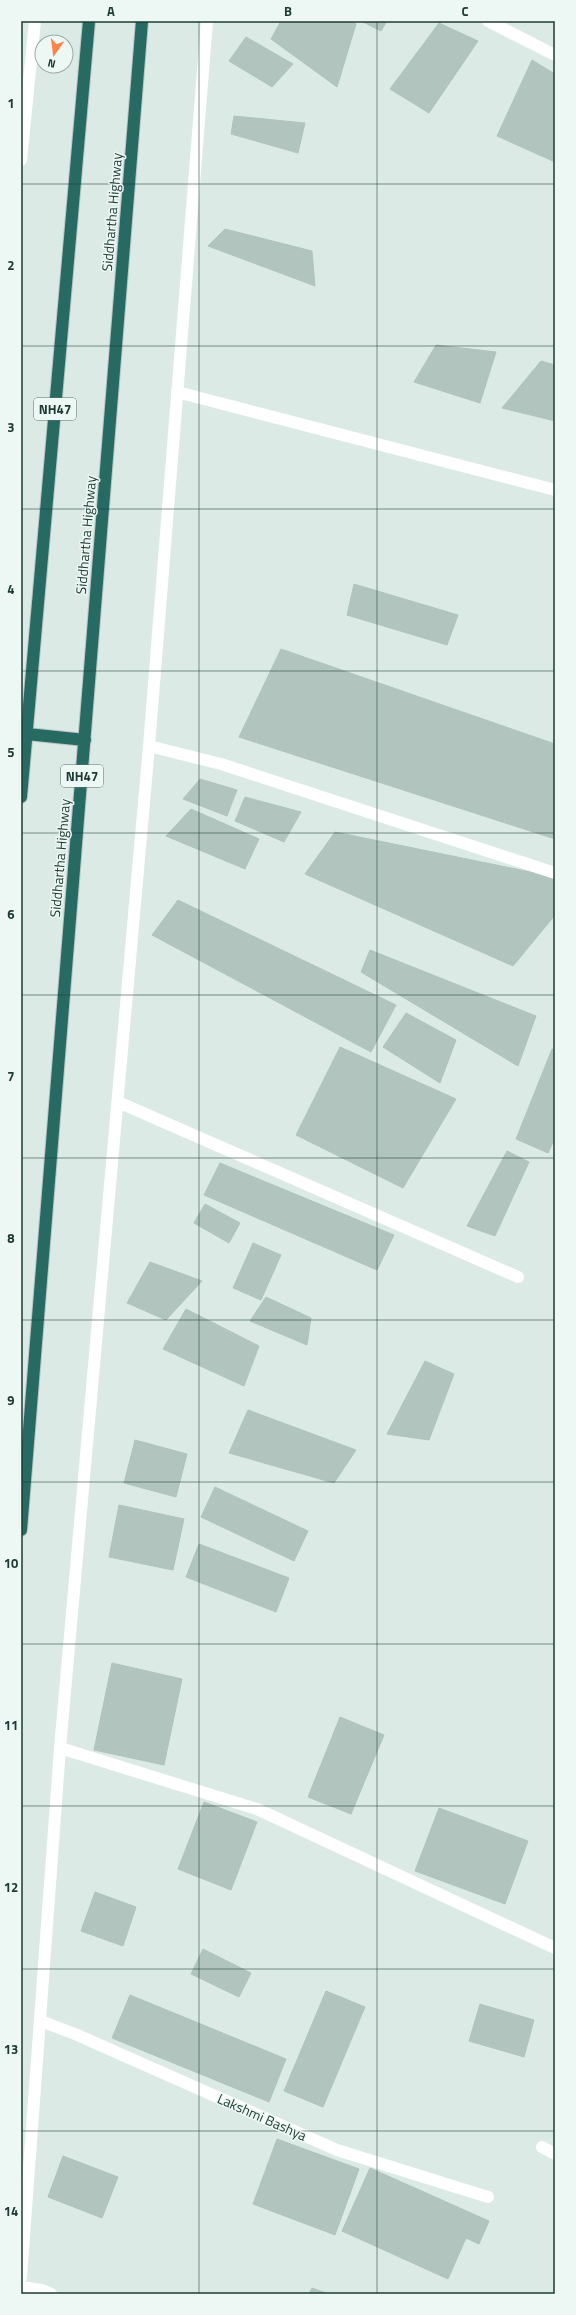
<svg xmlns="http://www.w3.org/2000/svg" width="576" height="2315" font-family="'Titillium Web',sans-serif">
  <style>
    .building { fill: #b1c5be; stroke: #aec4bd }
    .lines { fill: none; stroke-linecap: round; stroke-linejoin: round }
    .highway-casing { stroke: #bbc4c2; stroke-width: 14 }
    .minor { stroke: #fff; stroke-width: 12 }
    .highway { stroke: #266a62; stroke-width: 12 }
    .grid { fill: none; stroke: #1d3b35; stroke-width: 1; stroke-opacity: 0.55 }
    .labels { text-anchor: middle; stroke-width: 3; stroke-linejoin: round; paint-order: stroke }
    .shield { fill: #edf7f3; stroke: #5b736e; stroke-width: 1 }
    .shield-label { font-size: 13px; font-weight: bold; fill: #1d3b35 }
    .street-label { font-size: 14px; fill: #1d3b35; stroke: #edf7f3 }
    .neatline { fill: none; stroke: #1d3b35; stroke-width: 1.5 }
    .grid-label { font-size: 13px; text-anchor: middle; font-weight: bold; fill: #1d3b35 }
  </style>
  <rect width="100%" height="100%" fill="#dceae5"/>
  <path class="building" d="M281,21H349L356,24L337,87L271,39Z
    M361,21H387L381,31Z
    M439,23L478,41L429,113L390,89Z
    M246,37L293,64L272,87L229,61Z
    M532,60L555,74V162L497,136Z
    M234,116L305,123L298,153L231,134Z
    M225,229L312,251L315,286L208,246Z
    M436,345L496,352L480,403L414,382Z
    M541,361L555,365V421L502,408Z
    M354,584L458,615L447,645L347,615Z
    M281,649L555,744V839L239,737Z
    M200,779L237,790L227,816L183,799Z
    M245,797L301,812L284,842L235,821Z
    M191,809L259,839L245,869L166,836Z
    M335,832L555,877V915L513,966L305,874Z
    M178,900L396,1005L371,1052L152,935Z
    M370,950L536,1016L518,1066L361,972Z
    M406,1013L456,1040L440,1083L383,1047Z
    M340,1047L456,1099L403,1188L296,1135Z
    M552,1049L555,1050V1138L548,1153L516,1139Z
    M507,1151L529,1162L495,1236L467,1226Z
    M220,1163L394,1235L377,1270L204,1195Z
    M205,1204L240,1223L229,1243L194,1223Z
    M253,1243L281,1255L261,1300L233,1288Z
    M150,1262L202,1281L166,1320L127,1303Z
    M266,1297L311,1318L307,1345L250,1321Z
    M186,1309L259,1346L244,1386L163,1349Z
    M425,1361L454,1374L429,1440L387,1434Z
    M248,1410L356,1450L334,1483L229,1453Z
    M135,1440L187,1454L176,1497L124,1483Z
    M215,1487L308,1531L294,1561L201,1517Z
    M119,1505L184,1519L173,1570L109,1557Z
    M199,1544L289,1578L276,1612L186,1577Z
    M112,1663L182,1679L164,1765L94,1750Z
    M340,1717L384,1735L351,1814L308,1797Z
    M204,1802L257,1822L231,1890L178,1869Z
    M439,1808L528,1841L505,1904L415,1871Z
    M95,1892L136,1907L123,1946L81,1931Z
    M203,1949L251,1973L239,1997L191,1974Z
    M326,1991L365,2007L323,2107L284,2091Z
    M130,1995L286,2059L269,2102L112,2038Z
    M480,2004L534,2020L524,2057L469,2041Z
    M277,2139L359,2169L335,2235L253,2204Z
    M63,2156L118,2177L102,2218L48,2197Z
    M370,2168L489,2221L479,2244L466,2238L448,2279L342,2231Z
    M312,2288L329,2294H309Z"/>
  <g class="lines">
    <g class="highway-casing">
      <path id="highway" d="M27,734L85,740
        M21,797L89,21
        M21,1530L142,21"/>
    </g>
    <path class="minor" d="M488,21L555,55
      M21,160L35,21
      M177,392L555,490
      M149,746L221,764L555,873
      M118,1102L518,1277
      M60,1748L257,1809L555,1948
      M41,2021L75,2034L337,2150L488,2197
      M542,2147L555,2154
      M21,2277L60,1748L149,746L207,21
      M21,2287L42,2290L51,2294"/>
    <use href="#highway" class="highway"/>
  </g>
  <path class="grid" d="M199,21V2294M377,21V2294M21,184H555M21,346H555M21,509H555M21,671H555M21,833H555M21,995H555M21,1158H555M21,1320H555M21,1482H555M21,1644H555M21,1806H555M21,1969H555M21,2131H555"/>
  <g class="labels">
    <g class="shield">
      <rect x="34" y="398" width="42" height="22" rx="3"/>
      <rect x="61" y="765" width="42" height="22" rx="3"/>
    </g>
    <g class="shield-label">
      <text x="55" y="414">NH47</text>
      <text x="82" y="781">NH47</text>
    </g>
    <g class="street-label">
      <text transform="translate(112 212) rotate(-85)" y="5">Siddhartha Highway</text>
      <text transform="translate(86 535) rotate(-85)" y="5">Siddhartha Highway</text>
      <text transform="translate(60 858) rotate(-85)" y="5">Siddhartha Highway</text>
      <text transform="translate(262 2117) rotate(24)" y="5">Lakshmi Bashya</text>
    </g>
  </g>
  <rect width="576" height="2315" fill="none" stroke="#edf7f3" stroke-width="44"/>
  <g transform="translate(54 54) rotate(194)"><circle r="19" fill="#edf7f3" stroke="#9aaca7"/>
  <path d="M0-3L7 15L0 10L-7 15Z" fill="#ff8346"/>
  <text y="-6" font-size="11" font-weight="bold" text-anchor="middle" fill="#1d3b35">N</text>
  </g>
  <rect x="22" y="22" width="532" height="2271" class="neatline"/>
  <g class="grid-label">
    <text x="111" y="16">A</text>
    <text x="288" y="16">B</text>
    <text x="465" y="16">C</text>
    <text x="11" y="108">1</text>
    <text x="11" y="270">2</text>
    <text x="11" y="432">3</text>
    <text x="11" y="594">4</text>
    <text x="11" y="757">5</text>
    <text x="11" y="919">6</text>
    <text x="11" y="1081">7</text>
    <text x="11" y="1243">8</text>
    <text x="11" y="1405">9</text>
    <text x="11" y="1568">10</text>
    <text x="11" y="1730">11</text>
    <text x="11" y="1892">12</text>
    <text x="11" y="2054">13</text>
    <text x="11" y="2216">14</text>
  </g>
</svg>
